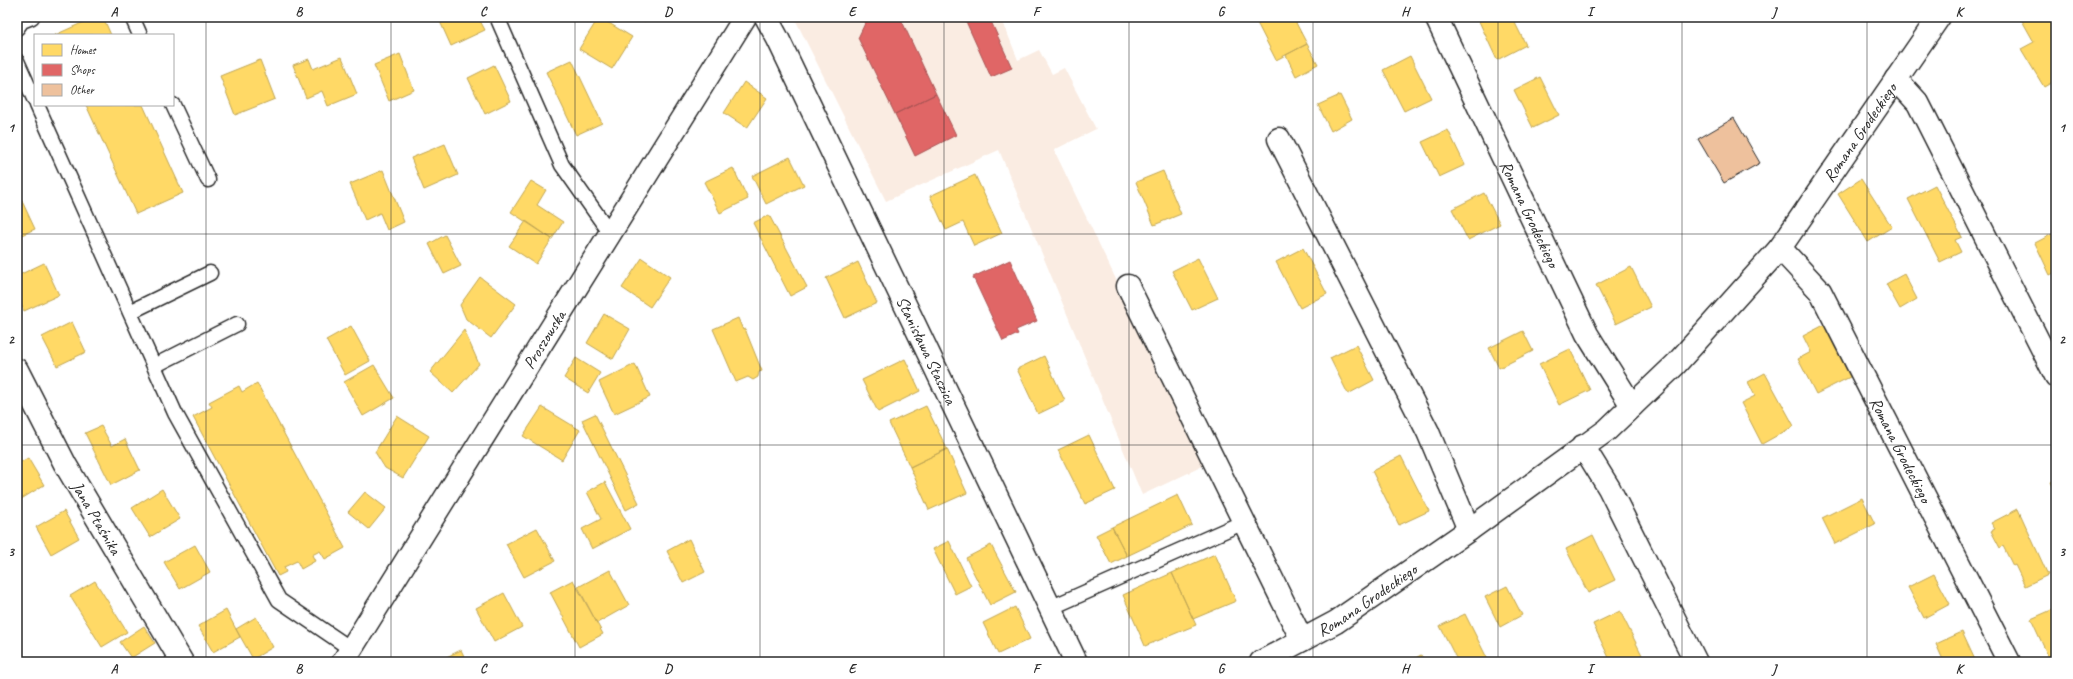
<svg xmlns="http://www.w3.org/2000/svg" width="2073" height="679" font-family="Caveat,sans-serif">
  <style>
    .built { fill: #faece2 }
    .homes { fill: #ffd966; stroke: #bfa554 }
    .shops { fill: #e06666; stroke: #aa5454 }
    .building { fill: #eec19d; stroke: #2b2b2b }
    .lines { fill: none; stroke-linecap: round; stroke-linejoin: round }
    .lane-casing { stroke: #2b2b2b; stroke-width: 17 }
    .street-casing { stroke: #2b2b2b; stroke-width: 25 }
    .secondary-casing { stroke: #2b2b2b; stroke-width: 25 }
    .lane { stroke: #fff; stroke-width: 14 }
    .street { stroke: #fff; stroke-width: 22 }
    .secondary { stroke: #fff; stroke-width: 22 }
    .grid { fill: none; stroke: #2b2b2b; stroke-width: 1; stroke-opacity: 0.55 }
    .labels { text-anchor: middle; stroke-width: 4; stroke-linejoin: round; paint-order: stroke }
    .street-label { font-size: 17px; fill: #2b2b2b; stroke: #fff }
    .neatline { fill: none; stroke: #2b2b2b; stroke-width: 1.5 }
    .grid-label { font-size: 13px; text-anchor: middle; font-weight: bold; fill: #2b2b2b }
  </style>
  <rect width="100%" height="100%" fill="#fff"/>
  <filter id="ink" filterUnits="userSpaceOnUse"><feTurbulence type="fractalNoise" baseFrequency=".025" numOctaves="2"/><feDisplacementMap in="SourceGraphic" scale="8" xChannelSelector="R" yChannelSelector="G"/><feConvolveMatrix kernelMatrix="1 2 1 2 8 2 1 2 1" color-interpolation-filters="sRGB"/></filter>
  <g filter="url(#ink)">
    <path class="built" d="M794,17H1001L1018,60L1039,50L1052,74L1064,68L1096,129L1054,150L1205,465L1142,495L999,150L886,201Z"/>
    <path class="homes" d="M95,17H103L111,35H55Z
      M438,17H478L485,30L451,46Z
      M599,17L632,37L612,69L579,49Z
      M639,17H649L644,22Z
      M1254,17H1293L1307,44L1276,60Z
      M1477,17H1512L1526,45L1497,60Z
      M2020,17H2056V80L2044,87L2021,49L2034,42Z
      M1307,44L1318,64L1296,76L1286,55Z
      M400,54L414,90L389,101L374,65Z
      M1410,56L1431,98L1404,111L1383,70Z
      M342,57L357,94L328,106L322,91L306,98L293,65L309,59L313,69Z
      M260,60L275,99L235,115L220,76Z
      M572,60L602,123L576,135L546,72Z
      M494,65L511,101L485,114L468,78Z
      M1540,77L1559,115L1533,128L1514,90Z
      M744,82L767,98L747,128L724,113Z
      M1340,95L1352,119L1331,131L1318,105Z
      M86,105H143L183,193L136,214Z
      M1448,130L1465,165L1439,177L1422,142Z
      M445,144L458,175L424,190L411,158Z
      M790,157L804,185L766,204L752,176Z
      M733,168L748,199L720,213L704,182Z
      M383,170L404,222L387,230L380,213L365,220L350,184Z
      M1163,171L1181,214L1154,225L1136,182Z
      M975,175L1002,233L974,246L963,222L946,230L930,196Z
      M1861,179L1892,227L1868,242L1838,194Z
      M531,181L546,190L537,205L563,222L552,239L511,212Z
      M1935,185L1962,237L1955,240L1961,252L1940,262L1908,199Z
      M1484,193L1500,224L1468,240L1452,209Z
      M21,199L35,229L17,237V200Z
      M769,215L807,287L790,296L753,223Z
      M526,221L552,239L536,264L509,246Z
      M2056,232V272L2050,275L2035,243Z
      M445,235L461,266L444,274L429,244Z
      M1303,248L1327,294L1300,308L1276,262Z
      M642,258L670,277L650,307L622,288Z
      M1198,258L1218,298L1192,310L1172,271Z
      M858,262L877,303L845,318L826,278Z
      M44,263L59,295L24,311L17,295V276Z
      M1631,267L1651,307L1616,324L1596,285Z
      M1904,274L1917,299L1900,309L1886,284Z
      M480,277L516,304L491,338L466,319L460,305Z
      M604,314L630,329L613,359L587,343Z
      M738,318L743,330L745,329L762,371L759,372L758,377L753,380L748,377L736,382L713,329Z
      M72,322L86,352L57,366L42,337Z
      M1824,325L1850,377L1816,394L1798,359L1811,352L1803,336Z
      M351,326L370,361L345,375L326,340Z
      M464,330L479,364L453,393L430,372Z
      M1523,331L1533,351L1499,368L1489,348Z
      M1356,345L1374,380L1348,394L1330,358Z
      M1570,349L1590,390L1559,405L1539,364Z
      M1044,356L1065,401L1038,414L1017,369Z
      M576,358L600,373L588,393L564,378Z
      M905,359L920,391L878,412L862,380Z
      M635,364L650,397L614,414L599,382Z
      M374,365L394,398L363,416L344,382Z
      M1765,373L1794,426L1762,444L1741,403L1755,396L1748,382Z
      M257,383L345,548L325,559L320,551L312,555L315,561L301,569L297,561L284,567L286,572L278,576L193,417L212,407L209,402L239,386L242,392Z
      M926,406L947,449L910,467L889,423Z
      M542,407L580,430L562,460L523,436Z
      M595,414L639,503L626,510L582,420Z
      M397,416L429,436L403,478L385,468L375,452Z
      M101,426L112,446L125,439L140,470L111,485L85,433Z
      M1089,435L1115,490L1085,504L1058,450Z
      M947,449L967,493L929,510L910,467Z
      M1401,456L1429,511L1399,525L1372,471Z
      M28,458L44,485L18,501L17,464Z
      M2056,479V492L2051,482Z
      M605,482L630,529L592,549L582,529L601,519L587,492Z
      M162,489L180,519L150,537L132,508Z
      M365,492L386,508L369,529L348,512Z
      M1178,495L1192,525L1127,556L1112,527Z
      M1862,498L1875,524L1835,544L1822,518Z
      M2018,509L2048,575L2025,586L2015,565L2013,566L2003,546L2000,548L1991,531L1995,529L1991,523Z
      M64,511L79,538L51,554L36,527Z
      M1112,527L1127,556L1111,564L1096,535Z
      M537,528L555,561L524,577L506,544Z
      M1593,535L1615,580L1588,593L1566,549Z
      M689,539L705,572L683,583L667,551Z
      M949,541L971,586L955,594L933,549Z
      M195,545L210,572L180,589L164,562Z
      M991,545L1016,592L990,605L966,558Z
      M1215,554L1236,601L1193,619L1172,573Z
      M610,570L629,605L597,623L578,587Z
      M1172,573L1196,625L1145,646L1123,595Z
      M1934,574L1950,604L1924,618L1908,587Z
      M573,580L603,634L579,647L550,592Z
      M95,581L127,632L102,647L70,596Z
      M1507,586L1522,615L1500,627L1485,597Z
      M504,593L522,627L494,642L476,608Z
      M1015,607L1030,639L998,654L983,623Z
      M2056,608V653L2048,656L2031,619Z
      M226,610L240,637L213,652L198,626Z
      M1620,611L1642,655L1628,662H1611L1593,624Z
      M1465,614L1489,662H1458L1440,626Z
      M256,617L273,647L253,659L236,629Z
      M144,626L155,643L131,658L120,642Z
      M1962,632L1976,662H1944L1936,644Z
      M461,650L467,662H436Z
      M1421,655L1425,662H1408Z"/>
    <path class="shops" d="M868,17H900L936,94L895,114L858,38Z
      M964,17H989L1012,68L991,77Z
      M936,94L956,135L915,156L895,114Z
      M1010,260L1037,321L1016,330L1018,334L1003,341L973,277Z"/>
    <path class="building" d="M1734,118L1760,163L1724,183L1698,139Z"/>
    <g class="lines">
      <g class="lane-casing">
        <path id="lane" d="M132,17L140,35
          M497,17L562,165L610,233
          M17,28L22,21L32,17
          M17,61L35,101
          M37,105L175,413L279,600L351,649
          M173,105L208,180
          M130,312L210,273
          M154,366L237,324
          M1050,608L1244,522"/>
      </g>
      <g class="street-casing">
        <g id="street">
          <path id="s1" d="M766,17L778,39L1076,662"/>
          <path id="s2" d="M1436,17L1587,334L1632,406"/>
          <path d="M1896,79L1918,103L2056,376"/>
          <path d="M1279,139L1428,432L1469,530"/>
          <path id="s3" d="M1780,248L1820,291L2009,662"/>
          <path d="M1128,286L1302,640"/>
          <path id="s4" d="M17,370L65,464L182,662"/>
          <path d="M1583,446L1609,488L1696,662"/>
          <path id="s5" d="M1261,662L1336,622L1469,530L1607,430L1632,406L1676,364L1780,248L1939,17"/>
        </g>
      </g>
      <g class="secondary-casing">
        <g id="secondary">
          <path id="s6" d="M343,662L745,17"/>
        </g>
      </g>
      <use href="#lane" class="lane"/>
      <use href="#street" class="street"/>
      <use href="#secondary" class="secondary"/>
    </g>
  </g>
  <path class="grid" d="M206,17V662M391,17V662M575,17V662M760,17V662M944,17V662M1129,17V662M1313,17V662M1498,17V662M1682,17V662M1867,17V662M17,234H2056M17,445H2056"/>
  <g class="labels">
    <g class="street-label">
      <text dy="6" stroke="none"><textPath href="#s5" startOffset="809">Romana Grodeckiego</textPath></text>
      <text dy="6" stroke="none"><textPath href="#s2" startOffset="218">Romana Grodeckiego</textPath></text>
      <text dy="6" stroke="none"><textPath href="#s6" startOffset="380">Proszowska</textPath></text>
      <text dy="6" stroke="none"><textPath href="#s1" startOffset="370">Stanisława Staszica</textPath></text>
      <text dy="6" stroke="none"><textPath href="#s3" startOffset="237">Romana Grodeckiego</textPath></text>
      <text dy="6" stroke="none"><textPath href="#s4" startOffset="168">Jana Ptaśnika</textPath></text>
      <text dy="6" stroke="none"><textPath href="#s5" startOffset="123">Romana Grodeckiego</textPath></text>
    </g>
  </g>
  <rect width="2073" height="679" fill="none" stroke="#fff" stroke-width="44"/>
  <rect x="34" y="34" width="140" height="72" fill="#ffffff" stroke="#aaaaaa"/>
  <rect x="42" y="44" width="20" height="12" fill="#ffd966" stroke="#aaaaaa"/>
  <text x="70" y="54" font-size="12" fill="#2b2b2b">Homes</text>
  <rect x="42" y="64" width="20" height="12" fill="#e06666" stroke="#aaaaaa"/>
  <text x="70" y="74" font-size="12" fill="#2b2b2b">Shops</text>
  <rect x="42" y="84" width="20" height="12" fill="#eec19d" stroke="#aaaaaa"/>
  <text x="70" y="94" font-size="12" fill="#2b2b2b">Other</text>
  <rect x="22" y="22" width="2029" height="635" class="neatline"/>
  <g class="grid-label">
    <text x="114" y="16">A</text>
    <text x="299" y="16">B</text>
    <text x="483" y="16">C</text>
    <text x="668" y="16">D</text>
    <text x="852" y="16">E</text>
    <text x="1036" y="16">F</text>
    <text x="1221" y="16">G</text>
    <text x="1405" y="16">H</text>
    <text x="1590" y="16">I</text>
    <text x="1774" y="16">J</text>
    <text x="1959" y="16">K</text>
    <text x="11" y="132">1</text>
    <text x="2062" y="132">1</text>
    <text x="11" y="344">2</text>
    <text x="2062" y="344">2</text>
    <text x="11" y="556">3</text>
    <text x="2062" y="556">3</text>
    <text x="114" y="673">A</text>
    <text x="299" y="673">B</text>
    <text x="483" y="673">C</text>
    <text x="668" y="673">D</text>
    <text x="852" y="673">E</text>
    <text x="1036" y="673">F</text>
    <text x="1221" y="673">G</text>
    <text x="1405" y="673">H</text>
    <text x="1590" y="673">I</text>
    <text x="1774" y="673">J</text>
    <text x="1959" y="673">K</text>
  </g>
</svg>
